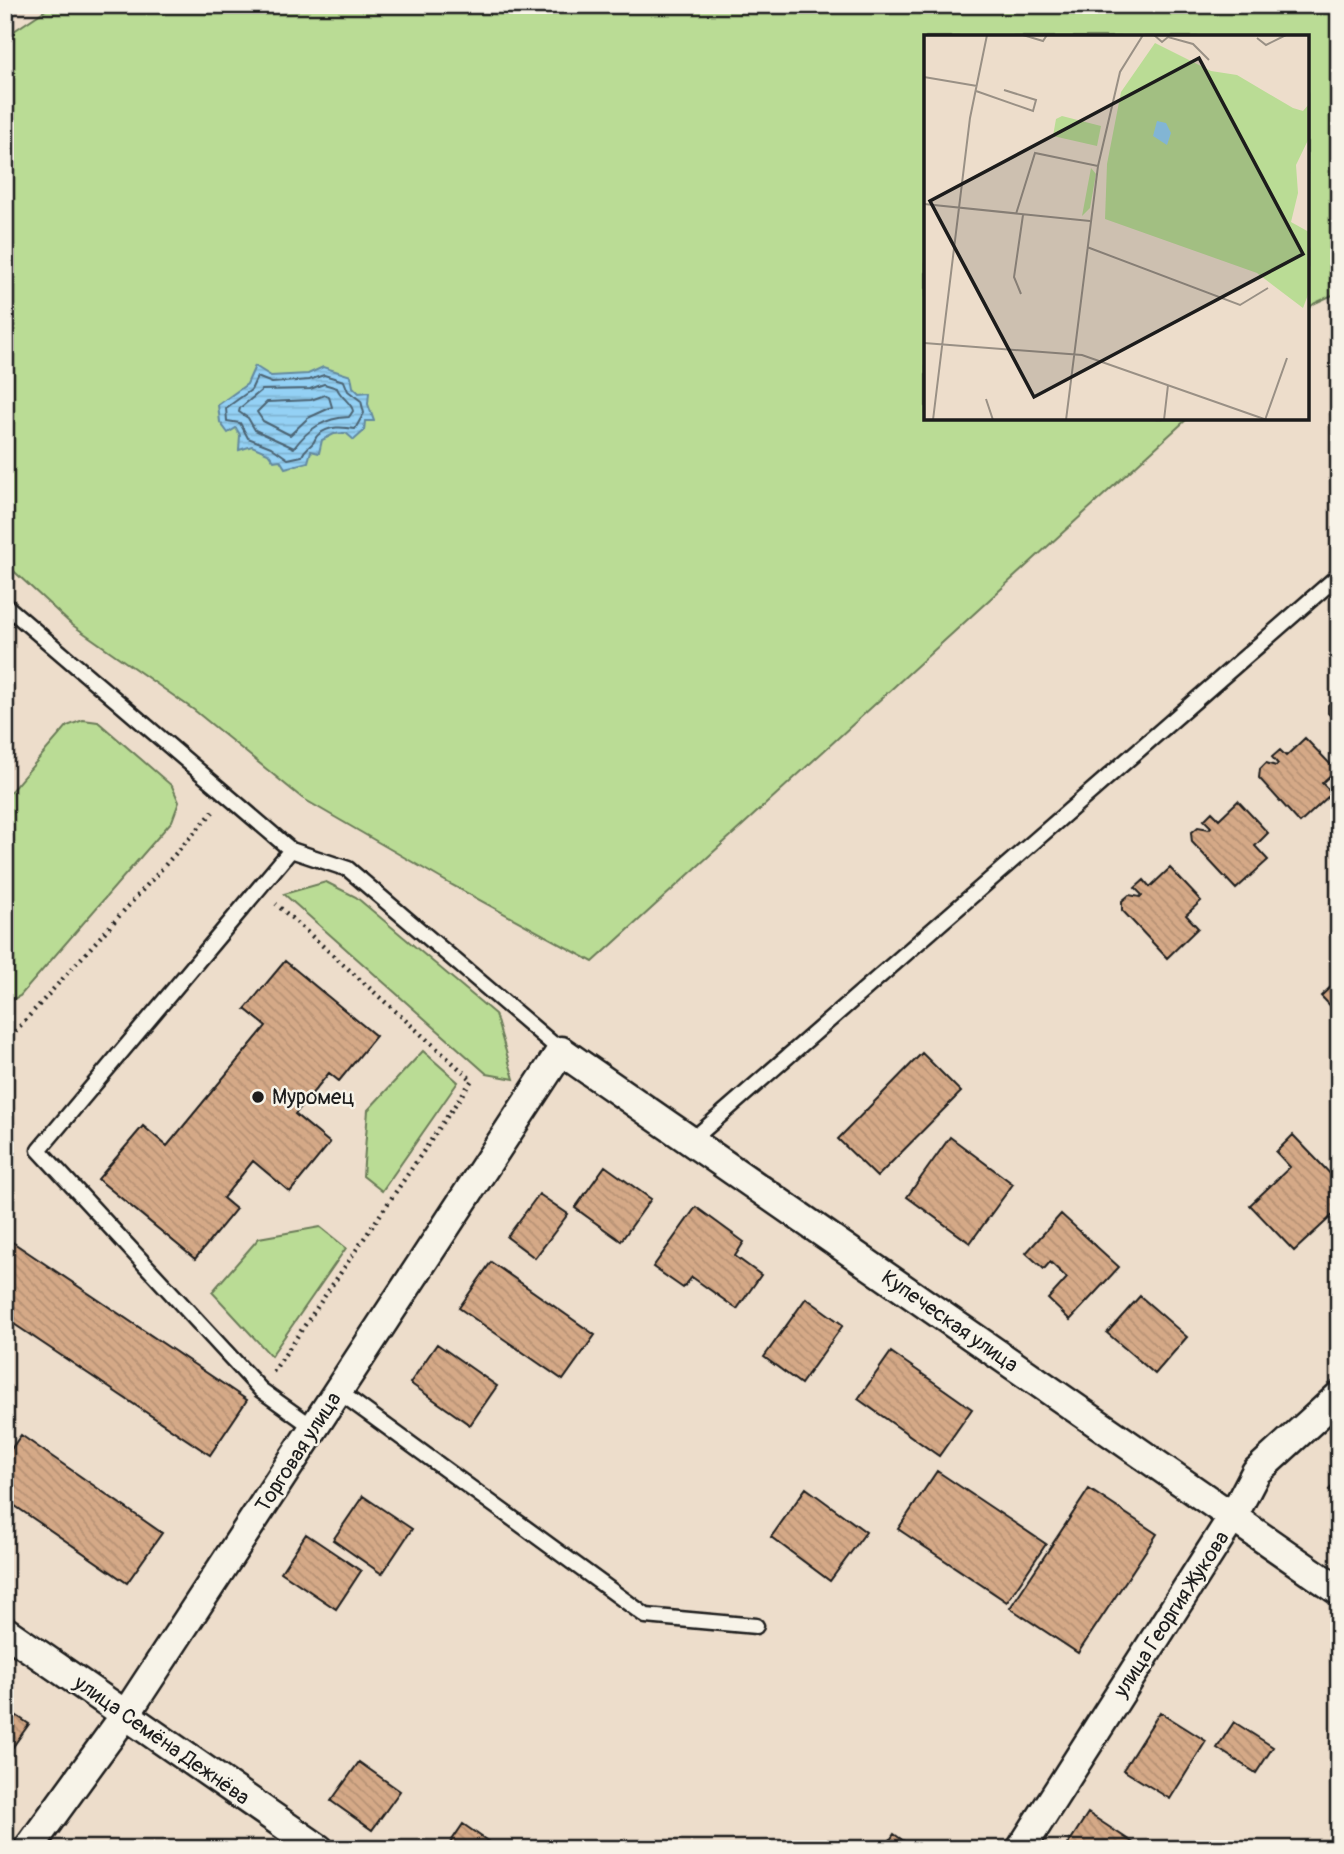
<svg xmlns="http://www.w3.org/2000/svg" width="1344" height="1854" font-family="Pangolin,sans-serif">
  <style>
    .grass { fill: #badc95; stroke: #6b7c58; stroke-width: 2 }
    .water { fill: url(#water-rules); stroke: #64899e; stroke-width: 2 }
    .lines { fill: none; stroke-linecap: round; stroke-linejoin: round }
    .shore { stroke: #4c6473; stroke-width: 2 }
    .building { fill: url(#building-back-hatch); stroke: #1c1c1c; stroke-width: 2 }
    .service-casing { stroke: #1c1c1c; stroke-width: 19 }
    .minor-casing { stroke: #1c1c1c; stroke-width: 33 }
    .path { stroke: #1c1c1c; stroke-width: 4.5; stroke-dasharray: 2 5; stroke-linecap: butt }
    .service { stroke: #f7f3e8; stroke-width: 14 }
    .minor { stroke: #f7f3e8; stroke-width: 28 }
    .poi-dot { fill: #1c1c1c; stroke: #f7f3e8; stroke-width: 2.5 }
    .labels { text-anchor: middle; stroke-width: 5; stroke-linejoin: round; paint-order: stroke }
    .poi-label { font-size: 21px; fill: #1c1c1c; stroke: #f7f3e8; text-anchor: start }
    .street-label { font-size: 21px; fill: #1c1c1c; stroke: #f7f3e8 }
    .inset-road { fill: none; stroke: #999085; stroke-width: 2 }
    .view { fill: #1c1c1c; fill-opacity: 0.15; stroke: #1c1c1c; stroke-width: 3.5 }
    .inset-edge { fill: none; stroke: #1c1c1c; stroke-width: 3.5 }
  </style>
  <defs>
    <pattern id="water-rules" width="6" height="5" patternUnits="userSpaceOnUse" patternTransform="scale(1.75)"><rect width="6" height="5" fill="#94d1f5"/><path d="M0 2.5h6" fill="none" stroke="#7fb3d1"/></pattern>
    <pattern id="building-back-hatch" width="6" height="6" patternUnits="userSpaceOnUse" patternTransform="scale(1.75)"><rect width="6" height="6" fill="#d5a987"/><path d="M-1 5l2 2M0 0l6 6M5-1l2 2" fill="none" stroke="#b69174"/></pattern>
  </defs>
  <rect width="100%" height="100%" fill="#edddcb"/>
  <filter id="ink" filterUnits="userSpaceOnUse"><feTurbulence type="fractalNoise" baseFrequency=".0143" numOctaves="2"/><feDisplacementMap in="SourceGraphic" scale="14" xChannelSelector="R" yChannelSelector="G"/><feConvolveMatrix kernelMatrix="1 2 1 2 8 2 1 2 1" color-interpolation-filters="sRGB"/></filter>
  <g filter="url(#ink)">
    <path class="grass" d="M53,5H1339V292L1315,303L1307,309V37H926V418H1188L593,962L452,885L302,798L194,710L71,624L5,563V37Z
      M83,720L98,722L172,786L179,802L172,821L20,996L5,1003V798L67,726Z
      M326,882L356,897L495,1014L514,1079L487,1074L284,894Z
      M423,1051L458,1082L382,1191L363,1176L368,1110Z
      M320,1227L346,1248L271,1356L212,1292L259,1238Z"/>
    <path class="water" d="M255,366L271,376L308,374L323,367L351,376L353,387L359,393L369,392L368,404L374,421H365L364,431L354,440L346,433L334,434L322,440L319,453L311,451L308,462L285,468L280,460L274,461L268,453L252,446L239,450L240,435L236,428L228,433L220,422L218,405L247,384Z"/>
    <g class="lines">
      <path class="shore" d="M324,375L344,381L348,391L361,401L364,413L355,429C344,427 329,425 318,435C315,437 315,442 312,444C307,449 305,449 302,456L288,459L271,447L248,438L240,423L227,421L226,408L251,390L257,377L272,383L309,380Z
        M324,384L337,388C340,397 352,403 353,411L349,417C324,418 308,429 294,448L255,430L248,418L239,412L240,408L262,390L310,389Z
        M325,395L329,397L332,407L308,418L290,435L263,421L257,412L267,402L311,400Z"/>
    </g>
    <path class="building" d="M1334,698L1339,699V725L1328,713V705Z
      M1305,738L1336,770L1322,783L1332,793L1300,823L1259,778L1260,769L1266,763L1276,766L1278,764L1272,757L1280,750L1286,756Z
      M1238,801L1268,833L1255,846L1268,860L1236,889L1192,842L1191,833L1198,827L1209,829L1211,827L1204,820L1212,812L1219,819Z
      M1170,868L1201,901L1186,915L1198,928L1167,958L1122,910V901L1129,895L1140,897L1142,895L1135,888L1144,880L1150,887Z
      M285,961L376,1036L339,1081L329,1073L295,1114L330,1143L290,1192L253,1161L223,1198L236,1209L195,1259L98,1179L143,1126L167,1146L266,1026L245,1009Z
      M1339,979V1015L1321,996Z
      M922,1053L961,1092L877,1177L838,1139Z
      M1293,1135L1339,1183V1217L1335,1213L1294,1251L1250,1205L1290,1167L1276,1152Z
      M950,1137L1013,1184L970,1243L907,1197Z
      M605,1166L651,1199L621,1241L575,1208Z
      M539,1194L568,1214L535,1258L507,1237Z
      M696,1207L744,1242L735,1256L761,1275L737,1309L692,1277L683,1288L653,1267Z
      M1061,1214L1119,1267L1070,1320L1048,1299L1067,1278L1050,1262L1044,1269L1026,1253Z
      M5,1237L247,1400L210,1455L5,1318Z
      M491,1262L595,1335L563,1380L459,1308Z
      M1140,1296L1187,1337L1155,1374L1107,1333Z
      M806,1298L843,1325L801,1384L764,1357Z
      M437,1344L497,1386L470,1425L410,1383Z
      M891,1352L972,1409L939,1456L858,1399Z
      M21,1435L162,1533L127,1583L5,1499V1458Z
      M937,1471L1046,1544L1007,1602L898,1529Z
      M1339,1479V1498L1329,1490Z
      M806,1488L866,1532L830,1581L771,1537Z
      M1089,1489L1157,1534L1078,1653L1010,1608Z
      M363,1496L412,1529L382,1574L333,1540Z
      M306,1534L361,1571L336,1609L281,1572Z
      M5,1708L29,1724L5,1758Z
      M1160,1712L1206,1741L1170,1799L1123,1770Z
      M1234,1722L1273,1747L1256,1773L1217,1748Z
      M359,1762L400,1791L372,1830L331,1801Z
      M1088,1813L1138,1846L1136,1849H1065Z
      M463,1824L499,1849H446Z
      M894,1834L915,1849H884Z"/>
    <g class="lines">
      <g class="service-casing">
        <path id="service" d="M5,605L291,850
          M691,1141L1339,575
          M338,1391L646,1616L756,1626
          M314,1428L261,1390L39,1150L291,850L348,869L561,1051"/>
      </g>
      <g class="minor-casing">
        <path id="minor" d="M5,1631L319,1849
          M28,1849L126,1714L561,1051L1339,1591
          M1021,1849L1232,1518L1256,1472L1339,1396"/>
      </g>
      <path class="path" d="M5,1031L11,1036L213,812
        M273,1372L472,1080L276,904"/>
      <use href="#service" class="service"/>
      <use href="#minor" class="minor"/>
    </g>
  </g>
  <circle class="poi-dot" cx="258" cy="1097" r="7"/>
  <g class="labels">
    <g class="poi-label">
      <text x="272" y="1104">Муромец</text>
    </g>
    <g class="street-label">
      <text transform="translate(950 1321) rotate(35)" y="7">Купеческая улица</text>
      <text transform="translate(298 1452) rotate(-57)" y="7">Торговая улица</text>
      <text transform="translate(1171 1614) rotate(-57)" y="7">улица Георгия Жукова</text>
      <text transform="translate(162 1740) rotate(35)" y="7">улица Семёна Дежнёва</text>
    </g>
  </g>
  <g transform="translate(924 35)">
    <rect width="385" height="385" fill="#edddcb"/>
    <path d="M231,8L287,36L313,40L369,73L379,76L385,69V103L372,130L374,158L367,187L385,197V257L379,273L333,238L181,184L183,129L197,57ZM138,81L177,91L173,111L129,101L132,84ZM167,133L172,139L166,173L158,181Z" fill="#badc95"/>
    <path d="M233,86L242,88L247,98L243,110L229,101Z" fill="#94d1f5"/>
    <path class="inset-road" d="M99,0L119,6L123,0M230,0L238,7L244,2L269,9L285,25M333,3L342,10L362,0M0,42L53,51M52,56L109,76L112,65L80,55M174,131L196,37L219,0M0,169L166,186M92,179L111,118L174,131L142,385M163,212L316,270L344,253M97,259L90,242L99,180M0,308L158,320L343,385M62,364L69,385M9,385L46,83L63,0M240,385L244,350M341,385L363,323"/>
    <path class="view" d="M275,23L379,219L110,362L6,166Z"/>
    <rect width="385" height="385" class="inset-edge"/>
  </g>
  <rect width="1344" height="1854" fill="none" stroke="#f7f3e8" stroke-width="28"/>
  <rect x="14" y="14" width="1316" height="1826" fill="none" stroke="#1c1c1c" stroke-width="2.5" filter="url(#ink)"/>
</svg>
